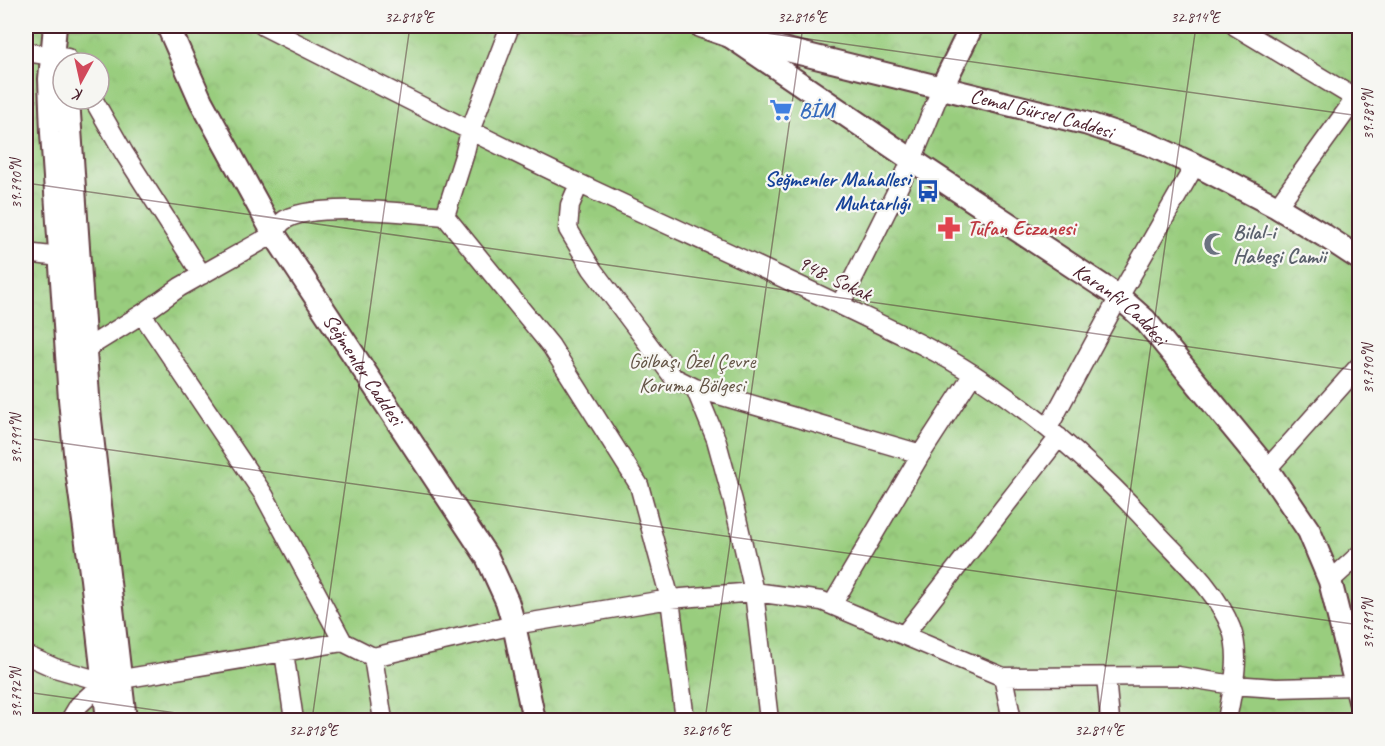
<svg xmlns="http://www.w3.org/2000/svg" width="1385" height="746" font-family="Caveat,sans-serif">
  <style>
    .park { fill: url(#park-crowns); stroke: #727654; stroke-width: 1.5; fill-rule: evenodd }
    .lines { fill: none; stroke-linecap: round; stroke-linejoin: round }
    .minor-casing { stroke: #633d43; stroke-width: 21 }
    .tertiary-casing { stroke: #633d43; stroke-width: 26 }
    .minor { stroke: #fff; stroke-width: 18 }
    .tertiary { stroke: #fff; stroke-width: 22 }
    .ticks { fill: none; stroke: #4a1f2b; stroke-width: 1.5; stroke-opacity: 0.45 }
    .labels { text-anchor: middle; stroke-width: 4.5; stroke-linejoin: round; paint-order: stroke }
    .shop-label { font-size: 21px; font-weight: bold; fill: #366cbe; stroke: #f6f6f2; text-anchor: start }
    .street-label { font-size: 21px; fill: #4a1f2b; stroke: #f6f6f2 }
    .transit-label { font-size: 21px; font-weight: bold; fill: #164399; stroke: #f6f6f2; text-anchor: end }
    .health-label { font-size: 21px; font-weight: bold; fill: #be3a42; stroke: #f6f6f2; text-anchor: start }
    .worship-label { font-size: 21px; font-weight: bold; fill: #5b616d; stroke: #f6f6f2; text-anchor: start }
    .park-label { font-size: 21px; fill: #625344; stroke: #f6f6f2 }
    .neatline { fill: none; stroke: #4a1f2b; stroke-width: 2 }
    .ticks-label { font-size: 15px; text-anchor: middle; fill: #4a1f2b }
  </style>
  <defs>
    <pattern id="park-crowns" width="20" height="18" patternUnits="userSpaceOnUse" patternTransform="scale(1.5)"><rect width="20" height="18" fill="#99cd7e"/><path d="M2 6a3 3 0 1 1 6 0M12 15a3 3 0 1 1 6 0" fill="none" stroke="#85b06d"/></pattern>
  </defs>
  <rect width="100%" height="100%" fill="#f6f6f2"/>
  <filter id="ink" filterUnits="userSpaceOnUse"><feTurbulence type="fractalNoise" baseFrequency=".0167" numOctaves="2"/><feDisplacementMap in="SourceGraphic" scale="12" xChannelSelector="R" yChannelSelector="G"/><feConvolveMatrix kernelMatrix="1 2 1 2 8 2 1 2 1" color-interpolation-filters="sRGB"/></filter>
  <filter id="wash" filterUnits="userSpaceOnUse"><feTurbulence type="fractalNoise" baseFrequency=".008" numOctaves="4" result="noise"/><feDisplacementMap in="SourceGraphic" scale="24" xChannelSelector="R" yChannelSelector="G"/><feGaussianBlur stdDeviation="1.35" result="paint"/><feColorMatrix in="noise" values="0 0 0 0 0 0 0 0 0 0 0 0 0 0 0 0 0 1.4 0 .05"/><feComposite in="paint" operator="in"/></filter>
  <g filter="url(#wash)">
    <rect width="100%" height="100%" fill="#eee6cc"/>
    <path class="park" d="M26,26H1359V720H26ZM63,63H99V99H63Z"/>
  </g>
  <g filter="url(#ink)">
    <g class="lines">
      <g class="minor-casing">
        <path id="minor" d="M263,26C368,79 472,133 578,183C665,224 753,263 840,305C885,327 931,347 973,374C1042,418 1104,474 1158,534C1184,562 1217,591 1231,628C1242,657 1232,691 1227,720
          M1235,26L1360,101
          M26,52L67,58L70,63
          M93,99L124,153L202,275
          M579,184L570,205L568,229L592,269L673,377L695,388L716,439L733,501L754,592L769,720
          M1277,207L1360,92
          M445,216L464,156L470,131L510,26
          M26,253L60,257
          M840,305L912,160L942,87
          M142,314L264,495L343,642
          M75,353L84,350L142,314L180,287L274,234C276,231 279,225 282,222C306,201 412,213 445,216L551,346L639,485L670,599L685,720
          M695,388L921,454
          M1048,428L1119,297L1195,165
          M1267,469L1360,365
          M1330,581L1360,554
          M832,605L921,454L973,374
          M904,635L1059,437
          M26,655L55,668L104,682L284,652
          M373,657L383,720
          M1003,677L1178,676L1233,685L1276,688L1355,686
          M1106,677L1110,720
          M70,720L79,705L104,682
          M294,720L284,652L343,642L373,657L514,625L670,599L754,592L822,601L1003,677L1012,720"/>
      </g>
      <g class="tertiary-casing">
        <g id="tertiary">
          <path d="M55,26L50,79L52,133L70,399L76,463L92,579L108,720"/>
          <path id="s1" d="M168,26L201,101L274,234L487,557L507,601L514,625L534,720"/>
          <path id="s2" d="M701,26L730,36L1085,123L1151,145L1206,170L1277,207L1325,236L1360,259"/>
          <path id="s3" d="M730,36L912,160L1119,297L1145,320L1267,469L1309,531L1330,581L1360,701"/>
          <path d="M942,87L972,26"/>
          <path d="M68,99L89,411L125,720"/>
        </g>
      </g>
      <use href="#minor" class="minor"/>
      <use href="#tertiary" class="tertiary"/>
    </g>
  </g>
  <path class="ticks" d="M716,26L1360,116M26,183L1360,371M26,438L1360,625M26,692L226,720M312,720L410,26M705,720L803,26M1098,720L1196,26"/>
  <defs>
    <g id="supermarket-bare" transform="scale(1.8)"><path d="M-6-5.5h2.5l.6 2H6L4.5 2H-2.5L-4.4-4H-6ZM-1.5 3.2a1.3 1.3 0 1 0 .1 0ZM3 3.2a1.3 1.3 0 1 0 .1 0Z" fill="#3f7fe0" stroke="#f6f6f2" stroke-width="2.5" paint-order="stroke"/></g>
    <g id="bus-bare" transform="scale(1.8)"><path d="M-5-6H5V4H4V6H2V4H-2V6H-4V4H-5ZM-3.5-4V0h7V-4ZM-3.5 1.2v1.5H-2V1.2ZM2 1.2v1.5H3.5V1.2Z" fill="#1a4fb4" stroke="#f6f6f2" stroke-width="2.5" paint-order="stroke"/></g>
    <g id="pharmacy-bare" transform="scale(1.8)"><path d="M-2-6h4v4h4v4h-4v4h-4v-4h-4v-4h4Z" fill="#e0444e" stroke="#f6f6f2" stroke-width="2.5" paint-order="stroke"/></g>
    <g id="mosque-bare" transform="scale(1.8)"><path d="M3.5-4.9A6 6 0 1 0 3.5 4.9A5 5 0 1 1 3.5-4.9Z" fill="#6b7280" stroke="#f6f6f2" stroke-width="2.5" paint-order="stroke"/></g>
  </defs>
  <g fill-rule="evenodd">
    <use href="#supermarket-bare" x="781" y="110"/>
    <use href="#bus-bare" x="928" y="191"/>
    <use href="#pharmacy-bare" x="949" y="228"/>
    <use href="#mosque-bare" x="1215" y="244"/>
  </g>
  <g class="labels">
    <g class="shop-label">
      <text x="799" y="117">BİM</text>
    </g>
    <g class="street-label">
      <text dy="7" stroke="none"><textPath href="#s2" startOffset="352">Cemal Gürsel Caddesi</textPath></text>
      <text transform="translate(835 278) rotate(26)" y="7">948. Sokak</text>
      <text dy="7" stroke="none"><textPath href="#s3" startOffset="474">Karanfil Caddesi</textPath></text>
      <text dy="7" stroke="none"><textPath href="#s1" startOffset="396">Seğmenler Caddesi</textPath></text>
    </g>
    <g class="transit-label">
      <text x="910" y="186">Seğmenler Mahallesi<tspan x="910" dy="24">Muhtarlığı</tspan></text>
    </g>
    <g class="health-label">
      <text x="967" y="235">Tufan Eczanesi</text>
    </g>
    <g class="worship-label">
      <text x="1233" y="239">Bilal-i<tspan x="1233" dy="24">Habeşi Camii</tspan></text>
    </g>
    <g class="park-label">
      <text x="692" y="368">Gölbaşı Özel Çevre<tspan x="692" dy="24">Koruma Bölgesi</tspan></text>
    </g>
  </g>
  <rect width="1385" height="746" fill="none" stroke="#f6f6f2" stroke-width="66"/>
  <g transform="translate(81 81) rotate(188)"><circle r="28" fill="#f6f6f2" stroke="#b1a0a2" stroke-width="1.5"/>
  <path d="M0-4.5L10 22L0 15L-10 22Z" fill="#d1495b"/>
  <text y="-9" font-size="16" font-weight="bold" text-anchor="middle" fill="#4a1f2b">K</text>
  </g>
  <rect x="33" y="33" width="1319" height="680" class="neatline"/>
  <g class="ticks-label">
    <text x="409" y="22">32.818°E</text>
    <text x="802" y="22">32.816°E</text>
    <text x="1195" y="22">32.814°E</text>
    <text transform="translate(1368 115) rotate(-90)" y="5">39.789°N</text>
    <text transform="translate(16 184) rotate(-90)" y="5">39.790°N</text>
    <text transform="translate(1368 369) rotate(-90)" y="5">39.790°N</text>
    <text transform="translate(16 439) rotate(-90)" y="5">39.791°N</text>
    <text transform="translate(1368 624) rotate(-90)" y="5">39.791°N</text>
    <text transform="translate(16 693) rotate(-90)" y="5">39.792°N</text>
    <text x="313" y="735">32.818°E</text>
    <text x="706" y="735">32.816°E</text>
    <text x="1099" y="735">32.814°E</text>
  </g>
</svg>
